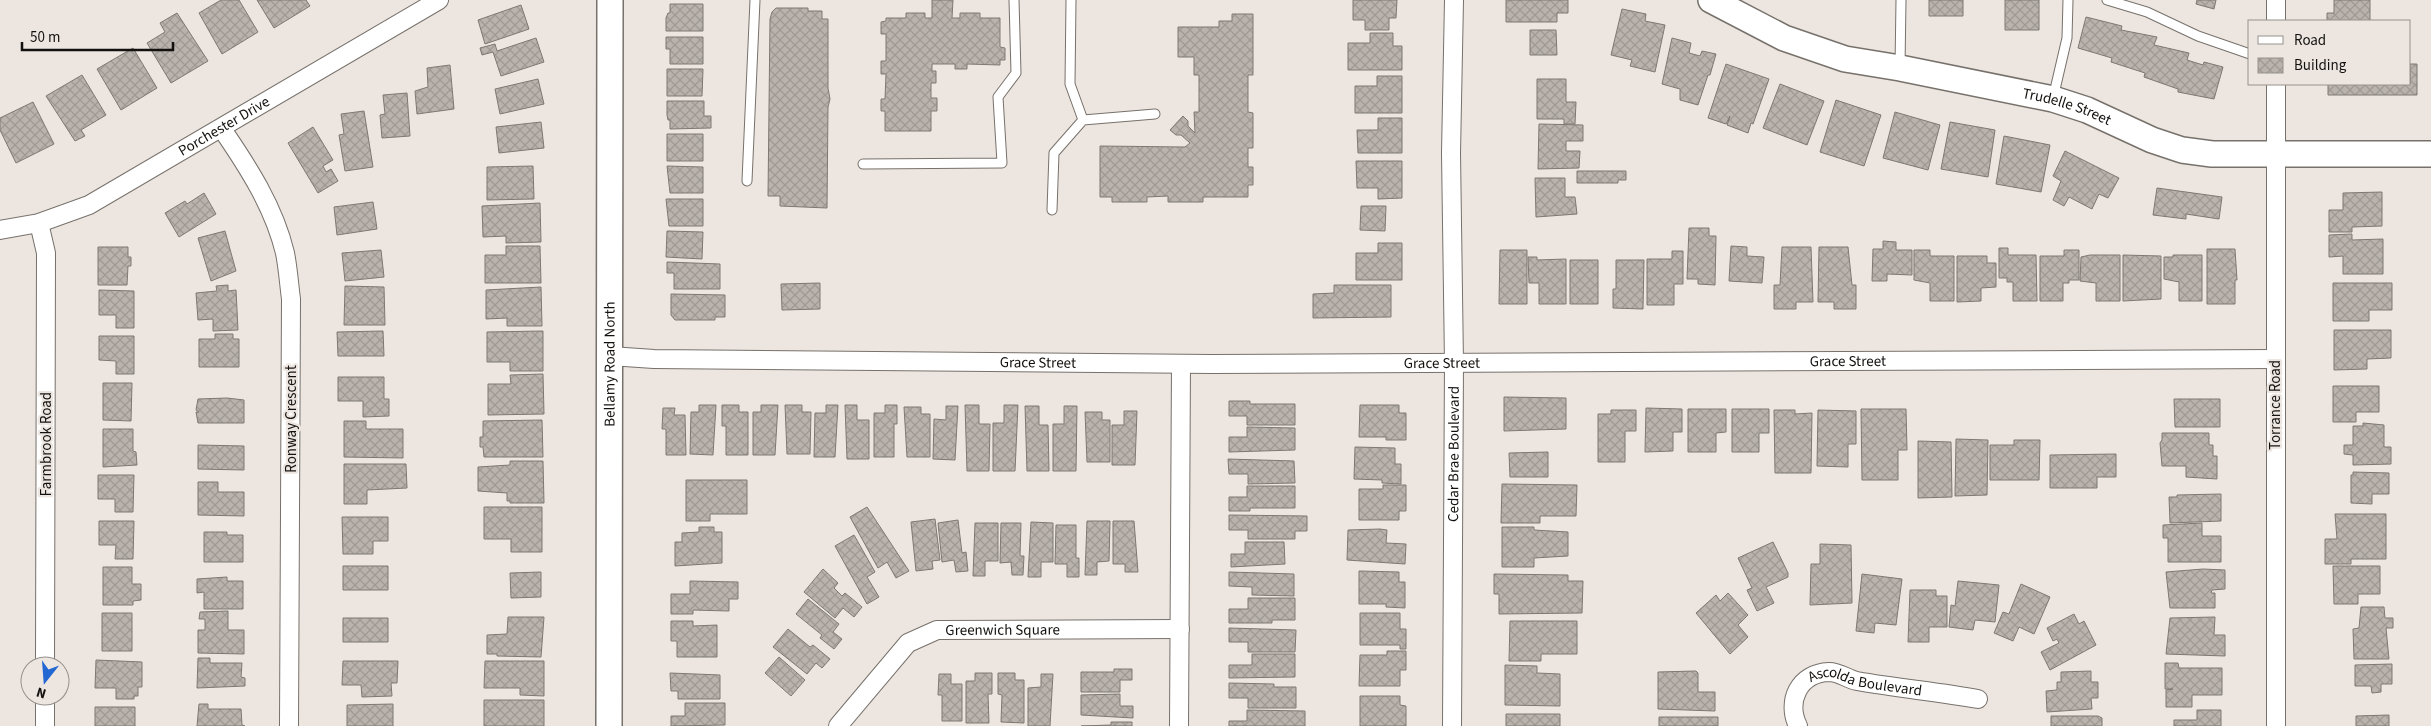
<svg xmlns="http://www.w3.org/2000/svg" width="2431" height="726" font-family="'Source Sans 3',sans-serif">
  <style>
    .building { fill: url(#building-cross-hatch); stroke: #7e7872 }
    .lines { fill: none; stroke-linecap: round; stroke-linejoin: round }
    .lane-casing { stroke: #77716b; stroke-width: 11 }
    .street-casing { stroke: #77716b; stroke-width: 20 }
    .secondary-casing { stroke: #77716b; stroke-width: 28 }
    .lane { stroke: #fff; stroke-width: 9 }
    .street { stroke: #fff; stroke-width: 18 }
    .secondary { stroke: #fff; stroke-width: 25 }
    .labels { text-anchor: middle; stroke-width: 4.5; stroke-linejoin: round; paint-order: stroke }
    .street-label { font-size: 15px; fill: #13110f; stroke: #ede6e0 }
  </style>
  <defs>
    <pattern id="building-cross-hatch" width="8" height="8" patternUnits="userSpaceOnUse" patternTransform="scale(1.25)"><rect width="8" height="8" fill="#bab3ad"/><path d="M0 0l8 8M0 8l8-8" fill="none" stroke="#9f9994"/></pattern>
  </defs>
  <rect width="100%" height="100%" fill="#ede6e0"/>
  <path class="building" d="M221,0H239L258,32L222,54L199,13Z
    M257,0H306L310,6L274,28Z
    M932,0H953L952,18H960V13H980V18H1000V47L1005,48V60H1000V65L967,64V69H955V64H932V71H936V83H931V98H937V111H931V131H885V111H881V99H885L886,74H881V61H886V34H881V22L886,21V18H906V13H925V18H932Z
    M1353,0H1397L1396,18H1389V30H1365V20H1353Z
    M1506,0H1568V13H1557V22H1506Z
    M1929,0H1963V16H1929Z
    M2005,0H2039V30H2005Z
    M2197,0H2216L2214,9L2196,4Z
    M2334,0H2370V21H2327V13H2334Z
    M670,4H703V31H666V18L668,13H670Z
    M521,5L529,29L485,44L478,20Z
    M776,8H808V11H822V19H828V88L830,99L828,107L827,208L780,206V196H768L770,19L772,12Z
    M1622,9L1646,14L1645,21L1665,25L1655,72L1630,66L1632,60L1611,55Z
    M177,13L208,61L171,83L147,43L165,32L160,23Z
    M1232,14H1253V75H1248V112L1253,113V148H1248V167H1253V185H1248V197H1203V202H1168V196L1147,197V202H1112V197H1100V146L1185,147L1190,143L1181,135H1176L1170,130L1183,116L1188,121V126L1195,133L1194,112H1199V75H1194V57H1178V27H1219V21H1232Z
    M2086,17L2122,26L2121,30L2157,37L2154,45L2189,53L2187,60L2203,65L2204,62L2223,67L2214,99L2178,92V89L2144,77L2145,73L2111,62L2112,58L2078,48Z
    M1530,30H1556L1557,55H1530Z
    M1370,33H1393V46H1402V70H1348V43H1370Z
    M666,37H703V64H670V49H666Z
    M536,38L544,62L501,76L493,52L482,55L480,48L495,44L497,51Z
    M1672,38L1691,43L1689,53L1700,56L1702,51L1716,54L1710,75H1708L1698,105L1680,100V89L1662,84Z
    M133,48L157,88L121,110L97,69Z
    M1726,64L1769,79L1753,124L1751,123L1748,133L1727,125L1730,116L1726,124L1708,118Z
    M2410,64H2417V95H2328V84H2410Z
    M450,65L454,109L417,114L415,91L428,87L427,68Z
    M667,69H703L702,96H667Z
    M82,75L106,115L81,130L85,136L75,141L46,96Z
    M1377,76H1402V113H1355V86H1377Z
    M538,79L544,104L500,114L495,89Z
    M1537,79H1566V102H1576L1575,124H1564V119H1537Z
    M1780,84L1824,101L1807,145L1763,128Z
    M407,93L410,136L382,138L380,115L385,114L383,95Z
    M1836,100L1881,115L1864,166L1820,152Z
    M667,101H704V116H711V128L670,129V120H668L667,115Z
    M33,102L54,144L16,163L0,130V118Z
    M364,111L373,167L345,171L339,135L344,134L341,114Z
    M1895,112L1940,125L1928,170L1883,158Z
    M1378,118H1402V153H1358L1357,130H1378Z
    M541,122L544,148L499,153L496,127Z
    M1950,122L1995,130L1988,177L1941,169Z
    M1539,124L1583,125V141H1566V151H1580L1579,168L1538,169Z
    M313,127L333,160L323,166L326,172L331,169L338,181L318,193L288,143Z
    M667,134H703V161H667Z
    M2004,136L2050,145L2041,192L1996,184Z
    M2065,151L2119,178L2108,198L2099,194L2092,209L2069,197L2064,206L2053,200L2061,181L2053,176Z
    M1356,161H1402V198L1378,199V188H1357Z
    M533,166L534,199L487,200V167Z
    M667,166L703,167V193H670Z
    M1577,171H1626V180H1618V183H1577Z
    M1535,178H1565V197H1575L1577,214L1536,217Z
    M2157,188L2222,197L2219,219L2186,214V219L2153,215Z
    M2382,192V226L2352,227V232H2329V210H2343V193Z
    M204,193L216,214L179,237L165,213L185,201L187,204Z
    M666,199H703V226H669Z
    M373,202L377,229L337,235L334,207Z
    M540,203L541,242L506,243V236L483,237L482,206Z
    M1361,206H1386L1385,231L1360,230Z
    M1689,228H1709V236H1716L1715,285L1698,284V279H1687Z
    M225,231L236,271L211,281L198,238Z
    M667,231L703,232L702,259L666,257Z
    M2352,234V240L2383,239V274H2343V256L2329,257V235Z
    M1883,241L1896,242V250H1912V275L1887,274V281H1872L1873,249H1883Z
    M1378,243H1402V280H1356V253H1378Z
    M506,246H540L541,283H485V255H506Z
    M1731,246L1747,247V256L1764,257L1762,283L1729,281Z
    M98,247H128V257H131V266H128L127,285H98Z
    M1782,247H1811L1813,302H1796V309H1774V285H1780Z
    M1819,247H1848L1852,285H1856V309H1834V302H1818Z
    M1999,248H2008V255H2036L2037,301H2013V282H2007V278H1999Z
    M2207,249H2235L2237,280H2235V304H2207Z
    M381,250L384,277L345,281L342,253Z
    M1500,250H1527V304H1499Z
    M1914,250H1930V256H1954V301H1930V283L1914,280Z
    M2064,250H2079V280H2069V283H2063V301H2040V256H2064Z
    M1672,251H1683V284H1674V305H1647V259H1672Z
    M2090,255H2120V301H2096V283L2080,281L2081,257Z
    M2123,255L2161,256V299L2123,301Z
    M2173,255H2202V301H2179V282L2164,279V257H2173Z
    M1957,256H1987V263H1996V287L1981,288V301L1957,302Z
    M1528,257H1537V260L1566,259V304H1539V283H1529Z
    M1570,260H1598V304H1570Z
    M1616,260H1644L1643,309L1613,308V289H1616Z
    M667,262L720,264V289H674V273H667Z
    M820,283V309L782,310L781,284Z
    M2333,283H2392V310H2369V321H2333Z
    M228,285V291L236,290L238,330L213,331V319L198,320L196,293L217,291L216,286Z
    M1334,285H1391V317L1313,318V294L1334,293Z
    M345,286L384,287L385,325H344Z
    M541,287L542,326H507V318L486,319V290Z
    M99,290L134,291V328H116V315H99Z
    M671,294L725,295V317H715V320H675L671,315Z
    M2334,330H2391V358L2367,359V369L2334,370Z
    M383,331L384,356H338L337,332Z
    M543,331V371H510V362H487V332Z
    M215,334H233V339H239V367H199V339H215Z
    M99,336H134V374H116V361L99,360Z
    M543,374L544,414L488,415V384H511L510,375Z
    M338,377H384V399H389V416L363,417V401H338Z
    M103,383H132L131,421L103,420Z
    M2333,386H2379V412H2356V422H2333Z
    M1504,397L1566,398V429L1504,431Z
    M227,398L244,400V423H198L196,412H199L196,410L198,399Z
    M2174,399H2220V427H2175Z
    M1229,401H1250V404H1295V425H1247V416H1229Z
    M699,405H716L713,455L690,454L691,412H699Z
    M722,405H739V412H748V455H726V426H722Z
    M761,405H778L775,455H753V412H761Z
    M785,405H802V412H811L810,454H787Z
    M826,405H838L835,457H814L815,413H826Z
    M845,405H857V420H869V459H847Z
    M885,405H897V424H894V457H874V413H885Z
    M965,405H979V424H990L989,471H967Z
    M1004,405H1018L1015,471H993V423H1004Z
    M1360,405H1399V413H1406V440H1386V437H1359Z
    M946,406H958L955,460L933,459L934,419L946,420Z
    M1025,406H1039V425H1048L1049,471H1027Z
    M1064,406H1077L1076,471H1053V424H1064Z
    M904,407H921V414H930V457H907Z
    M663,408H675L674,415H685L686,455H666V429H662Z
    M1646,408L1682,409V432H1673V451L1645,452Z
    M1688,409H1726V432L1716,433V452H1688Z
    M1732,409H1769V433H1759V452H1732Z
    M1861,409H1906L1907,450H1898V480H1862Z
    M1611,410H1636V431H1625V462H1598V414H1611Z
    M1774,410H1795V414L1812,413L1811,473H1775Z
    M1818,410L1856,411V444H1848V467L1817,466Z
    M1124,411H1137L1135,465H1112V425H1124Z
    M1085,412H1102V420H1110V462H1087Z
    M542,420L543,457H484L483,447H480V437H483V421Z
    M344,421H366V429H403V458L344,457Z
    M2363,423L2384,425V447H2391V464L2353,465V455L2344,454V445H2353V426H2363Z
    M1247,427L1295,428V450L1229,452V437H1247Z
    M103,429H133V451L136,452L137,465L103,467Z
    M2162,433H2209V445H2213V456H2217V479L2186,477V466H2162L2160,443L2162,440Z
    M1956,439L1988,440L1987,495L1955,496Z
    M2014,440H2040L2039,480H1990V445H2014Z
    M1918,441L1951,442L1952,497L1918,498Z
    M198,445L244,446V470L198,469Z
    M1355,447L1395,448V464H1401V484L1382,483V480L1354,479Z
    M1548,452V477H1510L1509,453Z
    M2116,454V477H2097V488H2050V455Z
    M1228,459L1294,461L1295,483L1248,484V474H1229Z
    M510,461H543L544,503H510V501H507V493L478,491V467L510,465Z
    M344,464H406L407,488L367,490V504H344Z
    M2353,472L2389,473V494H2372V504L2351,503V475H2353Z
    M98,475H134L133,512H115V499H98Z
    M686,480H747V514H710V521H686Z
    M198,482H218V492H244V516L198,515Z
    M1502,484L1577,485L1576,516H1540V523H1501Z
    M1383,485H1406V511H1399V520H1359V489H1383Z
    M1247,486H1295V508H1250V511H1229V497H1247Z
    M2221,494V521L2170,523L2169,497H2177V495Z
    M484,507H542V552H511V539H484Z
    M867,507L909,571L896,578L887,562L878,568L850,517Z
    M2335,514H2386V559H2351V564H2325V539H2337Z
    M1229,515L1307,516V531H1295V539H1248V530H1229Z
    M342,517H388V541H373V554H343Z
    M935,519L940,560L932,561L933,569L916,571L911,522Z
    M958,520L962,553L966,552L968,571L956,572L954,560L942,562L938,523Z
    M99,521H134L133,559H115L116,545H99Z
    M1087,521H1110L1109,561L1097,562V575H1085Z
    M1113,521H1134L1138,572H1125V564H1113Z
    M1031,522L1053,523V562H1041V577H1028Z
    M975,523H998V561H985V576H973Z
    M1001,523H1021L1020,556H1024L1023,575H1012L1011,562L1000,563Z
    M2202,523V536H2221V562H2168V538H2163V525Z
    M1056,525H1076V558H1079V577H1067V564H1055Z
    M699,527H714V532H722V563L675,566V542H682V533L699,532Z
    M1502,527H1534V530L1568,532V556L1534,558V567H1502Z
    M1380,529L1387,530L1386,543L1406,544L1405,564L1347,560L1348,530Z
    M204,532H227V535H243V562H204Z
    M854,535L875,572L867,577L879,597L867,604L835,546Z
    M1245,542H1284L1285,564L1231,567V554H1245Z
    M1773,542L1788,573V577L1766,587L1774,603L1757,611L1747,590L1752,588L1738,558Z
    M1820,544L1851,545L1852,603L1810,605L1811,564H1820Z
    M343,566H388V590H343Z
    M2333,566H2380V594H2358V604H2334Z
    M103,567H132V584H141V600L133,601V605H103Z
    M823,569L838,583L834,588L842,596L845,593L862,607L854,617L843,608L835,618L804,592Z
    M2203,569L2225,570V589L2212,590L2211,593H2215V608H2170L2166,572Z
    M1359,571L1399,572V582H1405V608L1386,607V604H1359Z
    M541,572V597L511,598L510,573Z
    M1229,572L1294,574V596L1252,595V587L1229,586Z
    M1494,574L1568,575V581H1583L1582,613L1499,614V594H1494Z
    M1862,574L1902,579L1896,625L1875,623L1874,633L1856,631Z
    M227,577V581H243V609H204V592L197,593V579Z
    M690,581L738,582V599H729V611L693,610V614H671V594H690Z
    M1958,581L1999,585L1995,622L1975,620L1973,630L1949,627L1951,605L1955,606Z
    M2021,584L2050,597L2034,634L2019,627L2013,641L1994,633L2003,612L2009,614Z
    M1910,590H1936V596H1947V627H1929V642H1908Z
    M1728,593L1748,615L1738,625L1748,637L1730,654L1696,613L1716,595L1720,601Z
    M1248,598H1295V620H1272V623H1229V609H1248Z
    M808,599L839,624L833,632L842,639L834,649L820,638L822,635L796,614Z
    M2361,607H2384L2385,618H2393V628H2386L2389,659H2354L2353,629L2359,628Z
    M228,611V630H244V654L198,653V630H205V619H199L200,612Z
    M102,613H132V651H102Z
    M1360,613H1400V629H1406V649H1400V645H1360Z
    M2074,614L2079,624L2084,621L2096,645L2050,670L2041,652L2059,643L2057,639L2053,641L2047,628Z
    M508,617H544L541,657L497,656V654H487V635L507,634Z
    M2215,617L2214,635H2225V656L2166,654L2170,618Z
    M343,618H388V642H343Z
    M671,621H693V626L717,625V657H677V641H671Z
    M1510,621H1577V654H1541V661H1509Z
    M1229,628L1296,630L1295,652H1248V642H1229Z
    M788,629L810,647L813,645L830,659L822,668L816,663L807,674L773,647Z
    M1387,651H1406V670H1400V686H1359L1360,655H1387Z
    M1252,654H1295V677L1229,678V665H1252Z
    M779,657L805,680L791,696L765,673Z
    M198,658H210V663H242L241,677L245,678V686L197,688Z
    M96,660L142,662V687H138V696H134V699H116V688H95Z
    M343,661H398L397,683H391L392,696L362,697L361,685H342Z
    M485,661H544V696L520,695V688H484Z
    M2165,663H2178L2179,668H2222V695H2192V707H2166V690L2173,689H2165Z
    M2392,664V684H2381V692L2372,693L2371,686H2355V665Z
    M1505,665L1537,666V673L1560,674V706L1505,705Z
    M1114,669H1132V680H1120V692H1081V672H1114Z
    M1696,671L1698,673V692H1715V711L1658,709V672Z
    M2091,671V682H2098V698H2091L2092,709L2047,712L2046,691L2057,690V682H2061V672Z
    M670,673L720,675V699H678V691H671Z
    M975,673H992V694H988L989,723H966V681H975Z
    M998,673H1015V680H1024V723L1001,722L1002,695L998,694Z
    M939,674H951V684H962V721H942V695H938Z
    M1041,674H1053L1050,726H1028V688L1041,687Z
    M1229,683L1274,684V687H1296V708H1248V698H1229Z
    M1120,694V706H1133V718L1081,715V695Z
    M1360,696H1400V705L1406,706V726H1360Z
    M484,700H544V726H484Z
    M685,703H725V725L671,726V716H685Z
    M199,704H208V709H241L242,725L245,726H197Z
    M393,704V726H347V705Z
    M95,707H135V726H95Z
    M1247,710L1305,711V726H1229V721H1247Z
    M2197,710H2221V726H2174V720H2197Z
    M1506,714H1560V726H1506Z
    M2389,715V726H2356V716Z
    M2051,716H2098L2102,718V726H2051Z
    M1659,717H1718V726H1659Z
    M1111,722H1132V726H1081L1111,725Z"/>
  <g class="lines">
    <g class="lane-casing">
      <path id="lane" d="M1071,0L1070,84L1083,120
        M2107,0L2147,12L2198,36L2250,54
        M1900,67L1901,0
        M2053,98L2067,38L2068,0
        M863,164L1002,163L998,97L1016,73L1014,0
        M747,181L755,0
        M1052,210L1054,153L1083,120L1155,114"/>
    </g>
    <g class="street-casing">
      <g id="street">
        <path d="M2276,0V21"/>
        <path d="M2276,84V726"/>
        <path d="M222,129C248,167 274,207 285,253C288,268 289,284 291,299L289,726"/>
        <path d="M39,223L46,253L45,666"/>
        <path id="s1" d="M0,230L39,223L89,205L439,0"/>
        <path id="s2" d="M610,356L654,359L1211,364L2275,359"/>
        <path d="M45,696V726"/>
        <path id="s3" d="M838,726L908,643L937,630L1180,629"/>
        <path d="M1179,726L1181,364"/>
        <path id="s4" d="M1452,726L1454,363L1451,153L1454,0"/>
        <path id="s5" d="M1798,726C1786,701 1799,673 1829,672C1840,672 1847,679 1857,681C1897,688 1938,692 1978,699"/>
      </g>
    </g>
    <g class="secondary-casing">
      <g id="secondary">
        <path id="s6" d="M1711,0L1784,38L1845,59L1900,68L2053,99L2087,110L2152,140L2182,150L2212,154H2431"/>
        <path id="s7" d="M609,726L610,0"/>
      </g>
    </g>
    <use href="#lane" class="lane"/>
    <use href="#street" class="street"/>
    <use href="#secondary" class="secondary"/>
  </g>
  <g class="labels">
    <g class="street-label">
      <text dy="5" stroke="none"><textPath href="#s6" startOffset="374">Trudelle Street</textPath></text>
      <text dy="5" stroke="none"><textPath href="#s1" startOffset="249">Porchester Drive</textPath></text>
      <text dy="5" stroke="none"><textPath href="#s2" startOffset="1238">Grace Street</textPath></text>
      <text dy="5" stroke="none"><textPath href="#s2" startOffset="428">Grace Street</textPath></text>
      <text dy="5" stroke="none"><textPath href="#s7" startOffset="362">Bellamy Road North</textPath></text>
      <text dy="5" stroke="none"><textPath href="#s2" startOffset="832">Grace Street</textPath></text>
      <text transform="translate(2275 405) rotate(-90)" y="5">Torrance Road</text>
      <text transform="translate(291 419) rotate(-90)" y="5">Ronway Crescent</text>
      <text transform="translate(46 444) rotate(-90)" y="5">Farmbrook Road</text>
      <text dy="5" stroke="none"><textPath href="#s4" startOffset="272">Cedar Brae Boulevard</textPath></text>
      <text dy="5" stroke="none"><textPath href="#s3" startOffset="206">Greenwich Square</textPath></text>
      <text dy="5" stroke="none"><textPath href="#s5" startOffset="112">Ascolda Boulevard</textPath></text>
    </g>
  </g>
  <rect x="2248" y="20" width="162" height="65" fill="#ede6e0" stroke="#96918c"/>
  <rect x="2258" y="36" width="25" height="8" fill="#ffffff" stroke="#96918c"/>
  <text x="2294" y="45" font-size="15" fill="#13110f">Road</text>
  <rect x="2258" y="58" width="25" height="15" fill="url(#building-cross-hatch)" stroke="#96918c"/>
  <text x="2294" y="70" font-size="15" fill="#13110f">Building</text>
  <g transform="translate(45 681) rotate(197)"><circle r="24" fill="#ede6e0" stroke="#96918c"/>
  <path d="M0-4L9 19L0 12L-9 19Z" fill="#2367d3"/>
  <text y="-8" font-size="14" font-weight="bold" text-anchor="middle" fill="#13110f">N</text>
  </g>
  <path d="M22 42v8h151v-8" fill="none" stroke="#13110f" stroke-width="2.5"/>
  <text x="30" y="42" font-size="15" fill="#13110f" stroke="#ede6e0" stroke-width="4" paint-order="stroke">50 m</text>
</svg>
